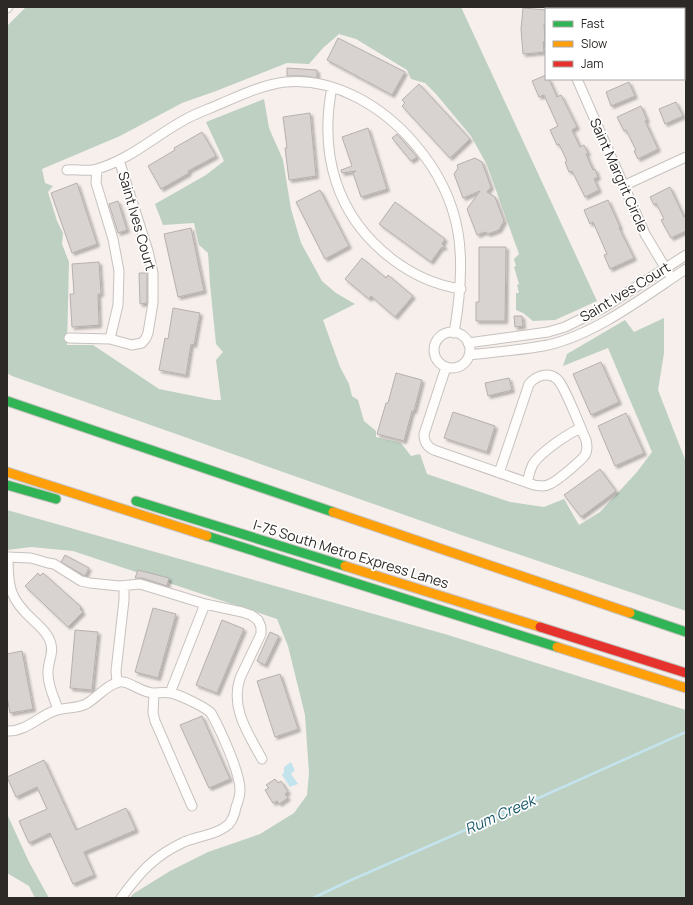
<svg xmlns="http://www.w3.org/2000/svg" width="693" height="905" font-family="Manrope,sans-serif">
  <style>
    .forest { fill: #bdd0c2 }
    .water { fill: #c4e4ed }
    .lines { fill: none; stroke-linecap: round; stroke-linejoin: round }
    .stream { stroke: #c4e4ed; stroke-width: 2.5 }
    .building { fill: #d8d2d1; stroke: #b6b0ae; filter: url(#shadow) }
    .street-casing { stroke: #c7c2bf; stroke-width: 11 }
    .fast-casing { stroke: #c7c2bf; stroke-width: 11 }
    .slow-casing { stroke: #c7c2bf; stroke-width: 11 }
    .jam-casing { stroke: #c7c2bf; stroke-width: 11 }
    .street { stroke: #fefdfc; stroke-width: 9 }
    .fast { stroke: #30b455; stroke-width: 9 }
    .slow { stroke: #ff9f0a; stroke-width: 9 }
    .jam { stroke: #e5322d; stroke-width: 9 }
    .labels { text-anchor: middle; stroke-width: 3.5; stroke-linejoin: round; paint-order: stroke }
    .street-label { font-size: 14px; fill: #2d2926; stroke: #fff }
    .water-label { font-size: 15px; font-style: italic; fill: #1b596a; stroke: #fff }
  </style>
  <defs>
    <filter id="shadow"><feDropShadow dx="2.5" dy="2.5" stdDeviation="1" flood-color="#0004"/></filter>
  </defs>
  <rect width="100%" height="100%" fill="#f6efeb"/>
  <path class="forest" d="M26,7H461L597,301L575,311L555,320L533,321L523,313L516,310V293H519L517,285L519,284L514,267L516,266L514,259L519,254L487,165L471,136L436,94L425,83L411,79L407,70L356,39L339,34L323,48L309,64L287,63L216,91L182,103L120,136L42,169L45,183L53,186L48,192L57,221L63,233L62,244L69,262L67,345H93L159,389L214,400H221L216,360L223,352L216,344L210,284L208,253L199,245L194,223L163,225L155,204L206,175L224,161L206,122L264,99L269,128L283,160L291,209L301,243L322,281L336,293L355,304L323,320L340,367L349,384L352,396L358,400L364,421L376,431V437L401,443L411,456L420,454L427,474L510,502L544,507L564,499L579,525L600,512L637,472L652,452L608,348L563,366L567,354L625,320L634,332L664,318V353L658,390L686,462V611L467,537L12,376L7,373V26Z
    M7,510L448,635L686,710V898H130L133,894L170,871L208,852L260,834L294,813L307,795L309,773L305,715L288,646L277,619L73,551L31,547L7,550Z
    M7,814L29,862L49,898H35L29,886L7,873Z"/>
  <path class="water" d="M291,762L295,770L291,774L298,784L290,787L282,775L284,772V767Z"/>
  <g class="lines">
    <path class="stream" d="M313,898L349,881L543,796L686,732"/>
  </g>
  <path class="building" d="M523,8L546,10V24H544L545,41L543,42L544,52L523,54L521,29Z
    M338,38L405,72L392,95L327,60Z
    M287,68L317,70V78L304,76H287Z
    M546,75V79H549L557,97L561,95L577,127L572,130L580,147L584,145L588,153L586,154L593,170L595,169L598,177L594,179L599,190L585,197L572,171L569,172L565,162L567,161L559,144L557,145L550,130L558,126L544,95L539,97L532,81Z
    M629,82L635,96L611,106L606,92Z
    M419,84L470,139L450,158L402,106L405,103L402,100Z
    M676,102L683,116L665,124L659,109Z
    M641,106L647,120L645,121L658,149L638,159L634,151L636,150L626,130L624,131L617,117Z
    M310,113L316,176L289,180L285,148H287L283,117Z
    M368,128L387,189L361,197L353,173L356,171L342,173L341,170L352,166L342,137Z
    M202,132L216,156L188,171L189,173L161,189L148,166L175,150L174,148Z
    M397,134L417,157L411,161L392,138Z
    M475,158L482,162L491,187L487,192L495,197L504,221L499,230L488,234L485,232L477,235L467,209L480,191L463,198L454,174L458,168L457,165Z
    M77,183L97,244L72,253L51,193Z
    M670,187L684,217L686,216V231L671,238L661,220L664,219L656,203L654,205L650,197Z
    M320,190L349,246L325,259L296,202Z
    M608,200L620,227L619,228L634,258L610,269L604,255L607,254L593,222L590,224L584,210Z
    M118,201L127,230L118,233L109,204Z
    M395,202L445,239L442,244L445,247L441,248L431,262L379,224Z
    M191,228L204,291L178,297L164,234Z
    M479,247H506L505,321H476V302H479Z
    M362,258L386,278L388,275L413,296L395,317L371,296L369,299L345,279Z
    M99,262L101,294H98L99,325L72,327L70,294H74L72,264Z
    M139,273H147V303L140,304Z
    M173,308L200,313L194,345L191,344L186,375L159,370L165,338L168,339Z
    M514,316H522L523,326L515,327Z
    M601,362L619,402L591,415L573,374Z
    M396,373L422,380L414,411H412L404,441L377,434L386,403H388Z
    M509,378L512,390L488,396L485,383Z
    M453,412L495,426L487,452L444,438Z
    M626,413L644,453L615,466L598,426Z
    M600,469L616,491L581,517L564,495Z
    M65,555L89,568L85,576L61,562Z
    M138,570L169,578L167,586L142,578H135Z
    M38,573L40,576L43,573L81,607L80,609L83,612L68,627L25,586Z
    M153,608L176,614L158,678L135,672Z
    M222,620L244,629L217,693L196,685Z
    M75,630L98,632L92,690L70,688Z
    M270,632L279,636L265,665L257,661Z
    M22,651L33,709L10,713L7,697V654Z
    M280,674L298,729L275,737L257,681Z
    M202,716L230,779L209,788L180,725Z
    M44,760L76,830L126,808L136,830L84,852L94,875L73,884L50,833L29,843L19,821L47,809L37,787L16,797L7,777Z
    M275,779L278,783L281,781L288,792L285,794L288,798L279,804L277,801L273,803L265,790L269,788L266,785Z"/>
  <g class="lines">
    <g class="street-casing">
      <path id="street" d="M681,7V9
        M7,8L8,7
        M575,9L576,7
        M577,79L645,234L669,274
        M332,87C319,154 336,216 392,259C413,275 434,285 461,289
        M97,169L96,183L113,239L119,271L118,305L110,339
        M67,170C77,169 88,172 97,169C131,159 156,135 186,119C197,113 209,109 220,104C241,95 262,85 285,82C335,77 383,107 414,143C465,202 467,259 454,333
        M623,186L686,157
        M434 350a18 18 0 1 1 36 0a18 18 0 1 1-36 0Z
        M69,338L110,339L132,345L142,343L146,338L148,333L153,303V273L148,251L119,160
        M468,343L548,332L565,327L603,308L686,255
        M469,355C495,352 522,350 548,345C596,334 645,296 686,269
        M446,367L424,434C424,442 427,447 434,450L534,485C540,486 545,487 550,484C556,482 582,460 585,455C588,450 587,445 586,440C580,427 565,386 557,379C548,371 536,376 529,384L499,473
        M527,482C529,476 530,470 533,464C541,452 567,434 581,428
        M7,557L31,558L48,563L54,564L81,581L90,583L119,586L140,584L205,604L242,612L251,615L258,620L261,627V634L240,678C230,708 248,733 262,759
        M8,557C8,588 10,599 33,620C39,626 47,632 50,641C55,653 47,662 48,674C48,686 54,698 58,709
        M117,683L116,671L124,600V586
        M154,693L153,713L155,721L192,806
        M170,693L205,604
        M7,731C25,732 38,717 54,711C64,707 76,709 86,704C97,698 106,685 119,682C128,680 140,692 153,693C158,693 166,692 171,693C180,695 205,707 211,713C220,729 240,772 240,790C240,796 238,802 236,807C235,813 233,819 229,824C217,835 198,836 184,842C154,856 140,872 121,898"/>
    </g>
    <g class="fast-casing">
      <path id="fast" d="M7,401L333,512
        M7,485L56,499
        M136,501L345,566
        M207,536L557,647
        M630,613L686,632"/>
    </g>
    <g class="slow-casing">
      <path id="slow" d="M7,472L207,536
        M333,512L630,613
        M345,566L540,627
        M557,647L686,688"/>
    </g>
    <g class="jam-casing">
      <path id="jam" d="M540,627L686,673"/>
    </g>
    <use href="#street" class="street"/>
    <use href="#fast" class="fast"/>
    <use href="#slow" class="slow"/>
    <use href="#jam" class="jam"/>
  </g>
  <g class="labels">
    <g class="street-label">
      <text transform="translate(619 175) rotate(66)" y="5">Saint Margrit Circle</text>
      <text transform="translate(137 221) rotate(74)" y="5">Saint Ives Court</text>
      <text transform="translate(625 292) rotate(-31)" y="5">Saint Ives Court</text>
      <text transform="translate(351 554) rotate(17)" y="5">I-75 South Metro Express Lanes</text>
    </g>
    <g class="water-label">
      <text transform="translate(500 815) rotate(-24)" y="5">Rum Creek</text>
    </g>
  </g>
  <rect width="693" height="905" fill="none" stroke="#2d2926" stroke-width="16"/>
  <rect x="545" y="8" width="140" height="72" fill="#ffffff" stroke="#aba9a8"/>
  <rect x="553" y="21" width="20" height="6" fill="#30b455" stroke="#aba9a8"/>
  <text x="581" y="28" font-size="12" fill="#2d2926">Fast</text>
  <rect x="553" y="41" width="20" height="6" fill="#ff9f0a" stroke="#aba9a8"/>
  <text x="581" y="48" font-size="12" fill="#2d2926">Slow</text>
  <rect x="553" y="61" width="20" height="6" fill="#e5322d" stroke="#aba9a8"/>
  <text x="581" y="68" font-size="12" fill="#2d2926">Jam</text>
</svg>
